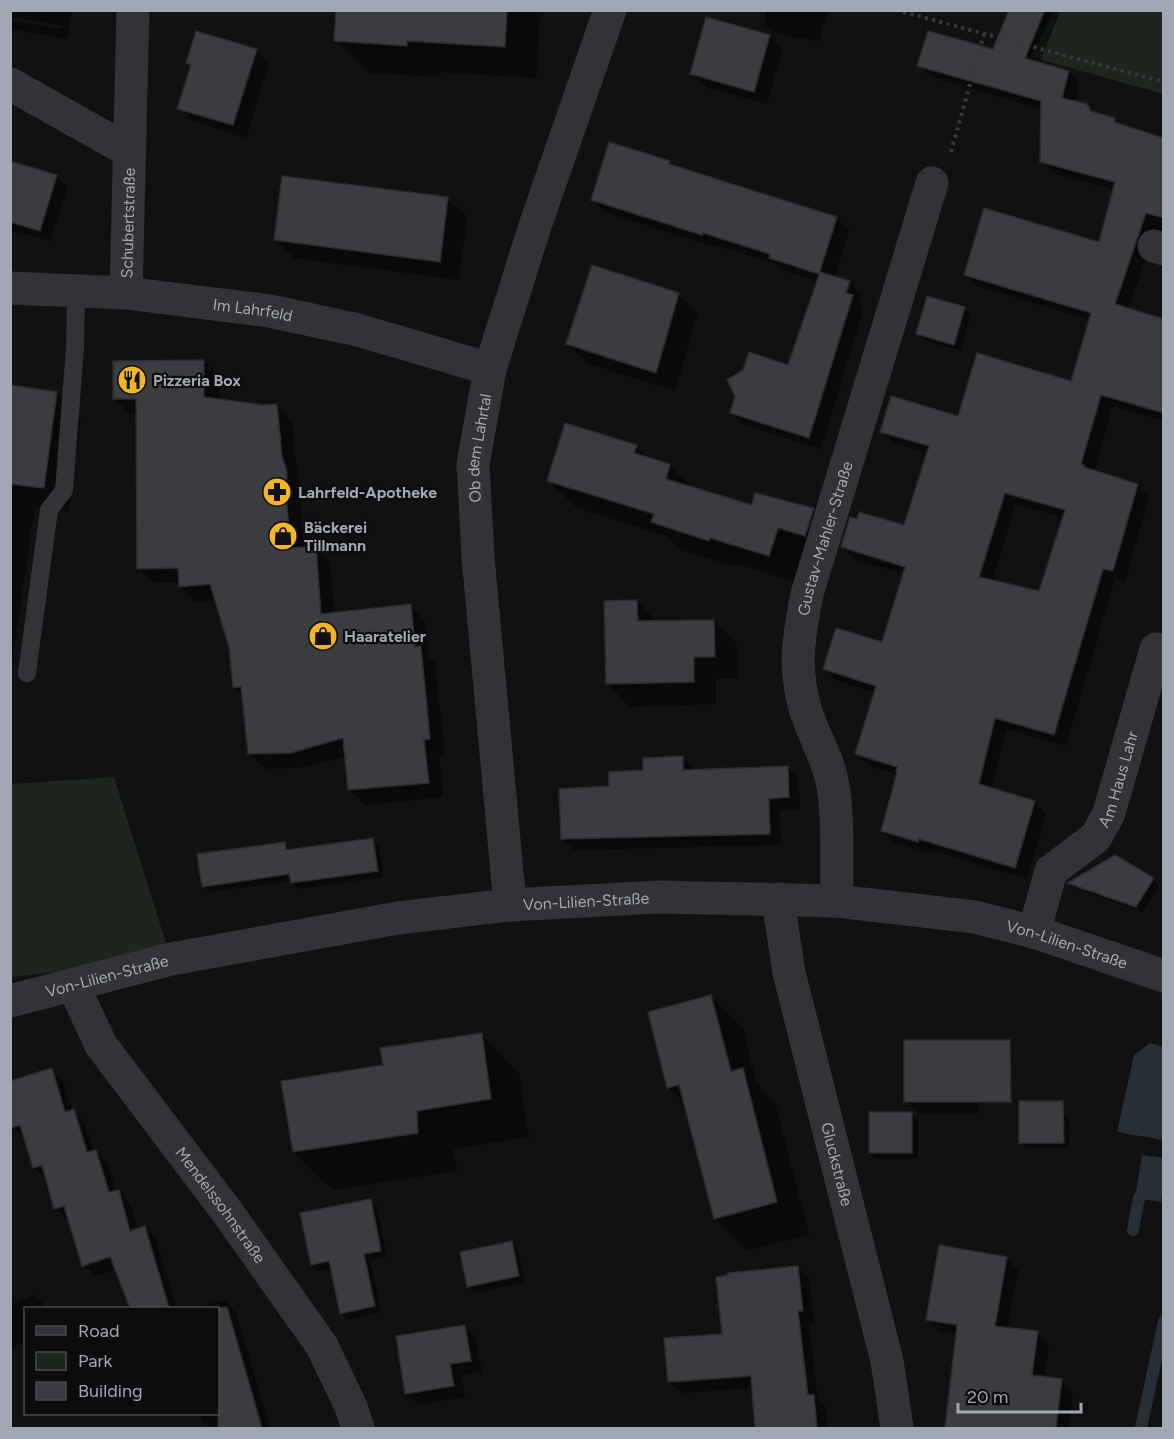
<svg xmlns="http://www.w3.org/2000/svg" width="1174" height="1439" font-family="Figtree,sans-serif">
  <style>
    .green { fill: #1d251e }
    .water { fill: #272f36 }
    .shadow { fill: #0007; fill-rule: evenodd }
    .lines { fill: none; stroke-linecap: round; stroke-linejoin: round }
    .stream { stroke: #272f36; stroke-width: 12 }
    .building { fill: #3a3c3f; stroke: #2b2b2e; stroke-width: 1.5; fill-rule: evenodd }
    .path { stroke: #38393e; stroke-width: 4; stroke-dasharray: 3 4.5; stroke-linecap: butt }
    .service { stroke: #323237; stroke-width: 18 }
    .minor { stroke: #323237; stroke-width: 33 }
    .labels { text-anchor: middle; stroke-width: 4.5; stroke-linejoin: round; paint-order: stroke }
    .street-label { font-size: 16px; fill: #a1a7b3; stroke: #0c0c0d }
    .poi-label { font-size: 16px; font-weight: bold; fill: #a1a7b3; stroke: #0c0c0d; text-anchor: start }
  </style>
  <rect width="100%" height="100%" fill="#111112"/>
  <path class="green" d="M1054,11H1163V94L1031,57Z
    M114,777L171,959L11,977V784Z"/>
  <path class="water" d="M1150,1043L1163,1047V1140L1117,1132L1134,1055Z
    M1142,1155L1163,1158V1186L1161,1202L1135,1198Z"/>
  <path class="shadow" d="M10,10H72L67,39L10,29V20L61,29L62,26L10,17Z
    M338,10H533L540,17L536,78L439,72V77L368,73L336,41Z
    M767,10H828L819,42L801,37L800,40L770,30L764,24Z
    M1011,10H1061L1039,64L1069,72L1080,84L1075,103L1087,105L1095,114L1114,119L1121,126L1164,140V238L1154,235L1128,309L1164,320V421L1113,406L1094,472L1137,485L1149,497L1125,582L1115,579L1066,746L1006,729L991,790L1034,802L1046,814L1027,879L930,850L929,853L894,842L882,831L899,775L869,766L857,754L875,693L836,680L825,669L883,644L904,574L854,559L842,547L905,527L928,453L894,443L882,431L959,418L1072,383L1090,320L977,286L965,274L1100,244L1115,190L1054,173L1042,161V109L931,77L919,66L993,51ZM1016,504L1064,518L1041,593L992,582Z
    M770,36L783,49L767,104L705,87L692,73Z
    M256,51L269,64L246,138L192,121L179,108L192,67L188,63Z
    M669,162L674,167L836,218L849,231L834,278L849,282L861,294L859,303L864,308L821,449L744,425L732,413L789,366L818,282L783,270L777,264L715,245L714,247L605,212L593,200Z
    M10,163L57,177L68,188L51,241L10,230Z
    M447,198L467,217L459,280L294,258L275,239Z
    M678,294L698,313L675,391L587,363L568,344Z
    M928,298L965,309L971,315L960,351L924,340L917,334Z
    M204,361L219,377V401L263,407L277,406L292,421L297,472L301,487V512L304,548L315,547L330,563L334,614L410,606L425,621L429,657L435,663L445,754L439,755L443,797L365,805L350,790L346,756L307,767L265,769L249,753L244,696L235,687L231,647L216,600L196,602L180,587V583H154L139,568L138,414H130L115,399Z
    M10,387L57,393L81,418L68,512L35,507L10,676Z
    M636,446L649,459L670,466L692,488L753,507L813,509L840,537L797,583L738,564L737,567L680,550L668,537L577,508L549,481Z
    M637,601L658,623L714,621L737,644V679H716V704L630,707L608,684Z
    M683,758L694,770L787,768L799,779L800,809L780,810L781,845L574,850L562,838L611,788L644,772Z
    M373,840L379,846L383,877L298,889L292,881L209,892L203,886L284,843L290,850Z
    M1153,879L1159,885L1143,912L1075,888L1070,882Z
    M711,997L743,1029L757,1084L775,1102L809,1234L747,1251L715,1218L686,1105L669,1088L650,1013Z
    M481,1034L519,1073L529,1137L454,1149L457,1171L333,1190L294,1152L385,1066Z
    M988,1055L978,1114H919L906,1101Z
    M51,1070L63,1082L72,1111H74L85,1123L94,1152L108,1164L116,1192L118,1191L130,1203L138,1230L145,1228L156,1240L176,1308H132L117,1270L95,1276L83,1265L70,1219L67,1220L56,1208L47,1179L34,1168L25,1138L12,1127Z
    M911,1113L918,1120V1159H877L870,1153Z
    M1062,1113L1069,1119V1148H1027L1021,1142Z
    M370,1200L377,1207L387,1257L370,1260L381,1312L348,1320L342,1314L332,1268L319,1271L312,1264Z
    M511,1243L518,1249L525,1282L475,1293L468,1286Z
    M1006,1258L1018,1270L1007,1329L1038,1333L1049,1344L1045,1378L1061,1380L1073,1392L1069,1428H946L958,1334L939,1331L928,1320Z
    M797,1267L809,1279L814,1322L809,1323L818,1401L826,1408L827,1428H756L753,1388L681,1393L669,1381L724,1336ZM758,1374V1377L678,1383V1380Z
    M35,1295L41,1301L44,1308H26V1342L10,1348V1305Z
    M224,1300L236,1313L270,1428H210L202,1421L200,1414H218V1308H196Z
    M464,1327L476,1338L482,1372L461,1375L465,1397L418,1405L407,1394Z"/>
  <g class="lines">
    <path class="stream" d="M1133,1230L1139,1198
      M1141,1428L1164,1321"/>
  </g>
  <path class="building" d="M336,10H507L505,47L407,41V46L334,41Z
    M1009,10H1045L1025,58L1069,71L1062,98L1087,104L1091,111L1115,118L1114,122L1164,138V218L1146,213L1115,304L1164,319V413L1101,395L1081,464L1084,465V467L1138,484L1113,571L1103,569L1054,735L995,718L979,784L1035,801L1015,868L919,839L918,842L881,831L897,773L896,772L897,767L855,754L876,686L823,669L836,628L882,642L905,567L841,547L850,517L857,519L859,512L904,525L929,446L880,432L891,396L958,416L977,353L1071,381L1091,313L964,275L984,208L1099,242L1115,182L1040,162L1041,101L917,66L928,31L993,49ZM1005,493L1065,510L1039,591L979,577Z
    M706,17L770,35L754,92L690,74Z
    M196,31L257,49L233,125L177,109L191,65L186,63Z
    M609,142L670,161L669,164L837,217L819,274L769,258L770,254L703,233L702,235L591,200Z
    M10,161L57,175L40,231L10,222Z
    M282,176L448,197L440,262L274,240Z
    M592,265L679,293L656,373L566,344Z
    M820,272L850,281L846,293L853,295L809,438L730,413L735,396L727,380L743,370L749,352L788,365Z
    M927,296L965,307L954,345L916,334Z
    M204,360V397L263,405L277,404L282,456L287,471L286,495L291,548L316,546L321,614L411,604L415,647L421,646L430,739L424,740L429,783L348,790L343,738L291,753L248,754L241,687H233L229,647L210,584L179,587L178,568L137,569L136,399H113V361Z
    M10,385L57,392L44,488L10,484Z
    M565,423L637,445L634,453L670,464L666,479L752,505L755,493L814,508L805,536L778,528L769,556L710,538L709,541L651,522L654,514L547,481Z
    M637,600L638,621L714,620L715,657H694V682L606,684L604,601Z
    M683,756V770L788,766L789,797L769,799L770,834L561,839L559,789L609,786V772L643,770V758Z
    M373,838L378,871L291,883L289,874L202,887L197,854L285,842L286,850Z
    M1115,855L1154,878L1136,907L1067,883Z
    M711,995L731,1071L743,1068L777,1202L714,1219L679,1085L667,1088L648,1012Z
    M482,1033L491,1099L417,1111L418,1133L293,1152L281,1081L383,1065L380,1048Z
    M904,1040H1010L1011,1102H904Z
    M52,1068L65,1112L74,1109L87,1152L96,1150L109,1192L119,1190L130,1231L145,1226L169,1308H130L110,1257L82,1266L64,1206L54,1209L42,1165L33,1168L20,1125L10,1128V1081Z
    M1019,1101H1063L1064,1143H1019Z
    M869,1112H912V1153H869Z
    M371,1199L381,1251L364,1254L375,1306L340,1314L329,1261L311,1265L300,1213Z
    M512,1241L519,1276L467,1287L460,1252Z
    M939,1245L1007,1257L995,1326L1038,1331L1032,1375L1062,1379L1056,1428H945L957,1325L926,1320Z
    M798,1266L803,1311H798L808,1395H814L817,1428H755L751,1376L668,1382L664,1338L722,1334L716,1277L728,1275V1273Z
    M227,1307L262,1428H218V1308Z
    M465,1325L471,1361L450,1364L454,1386L405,1394L396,1336Z"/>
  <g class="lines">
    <path class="path" d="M896,10L1164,82
      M951,152L984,34"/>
    <path class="service" d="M27,673L49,510L64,490L75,348L76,291"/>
    <g class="minor">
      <path d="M10,84L129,151"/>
      <path d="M1154,246L1164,249"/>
      <path id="s1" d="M10,288L126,293L270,311L358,330L490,369"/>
      <path id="s2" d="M126,293L133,10"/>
      <path id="s3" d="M778,899L789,973L887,1361L897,1428"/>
      <path id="s4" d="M837,901C836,863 839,823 833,786C829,758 812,734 805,708C793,667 799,635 807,594L932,183"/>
      <path id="s5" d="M510,905L478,557L473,464L490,369L536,223L610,10"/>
      <path id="s6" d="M1034,932L1051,871L1096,837L1109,813L1156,649L1164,651"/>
      <path id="s7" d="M73,985L101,1045L228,1213L322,1346L351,1407L358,1428"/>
      <path id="s8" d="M10,1001L171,959L398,918L510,905L658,897L837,901L975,917L1034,932L1164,976"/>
    </g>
  </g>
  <defs>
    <g id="restaurant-disc" transform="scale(1.5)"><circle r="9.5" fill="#f5b425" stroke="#0c0c0d"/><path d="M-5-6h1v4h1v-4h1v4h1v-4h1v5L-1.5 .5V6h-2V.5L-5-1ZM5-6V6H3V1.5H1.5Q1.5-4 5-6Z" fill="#111"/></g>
    <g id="pharmacy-disc" transform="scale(1.5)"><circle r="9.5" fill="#f5b425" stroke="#0c0c0d"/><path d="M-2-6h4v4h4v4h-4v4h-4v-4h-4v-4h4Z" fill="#111"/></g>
    <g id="shop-disc" transform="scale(1.5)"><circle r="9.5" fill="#f5b425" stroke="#0c0c0d"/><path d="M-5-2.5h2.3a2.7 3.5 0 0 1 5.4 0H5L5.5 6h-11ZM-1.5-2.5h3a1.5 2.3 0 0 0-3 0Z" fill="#111"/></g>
  </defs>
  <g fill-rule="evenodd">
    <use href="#restaurant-disc" x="132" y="380"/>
    <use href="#pharmacy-disc" x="277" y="492"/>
    <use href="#shop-disc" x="283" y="536"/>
    <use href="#shop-disc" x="323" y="636"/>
  </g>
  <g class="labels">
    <g class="street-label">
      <text dy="6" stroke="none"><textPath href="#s2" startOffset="70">Schubertstraße</textPath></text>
      <text dy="6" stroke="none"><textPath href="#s1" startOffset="244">Im Lahrfeld</textPath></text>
      <text dy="6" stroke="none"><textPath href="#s5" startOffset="459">Ob dem Lahrtal</textPath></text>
      <text dy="6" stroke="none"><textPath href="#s4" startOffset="372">Gustav-Mahler-Straße</textPath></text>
      <text dy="6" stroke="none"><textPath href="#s6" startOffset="182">Am Haus Lahr</textPath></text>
      <text dy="6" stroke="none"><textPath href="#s8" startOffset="586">Von-Lilien-Straße</textPath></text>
      <text dy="6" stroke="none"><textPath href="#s8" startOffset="1072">Von-Lilien-Straße</textPath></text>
      <text dy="6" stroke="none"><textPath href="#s8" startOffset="100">Von-Lilien-Straße</textPath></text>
      <text dy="6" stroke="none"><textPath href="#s3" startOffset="272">Gluckstraße</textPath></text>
      <text dy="6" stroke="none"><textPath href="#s7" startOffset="266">Mendelssohnstraße</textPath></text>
    </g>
    <g class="poi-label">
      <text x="153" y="386">Pizzeria Box</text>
      <text x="298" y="498">Lahrfeld-Apotheke</text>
      <text x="304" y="533">Bäckerei<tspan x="304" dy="18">Tillmann</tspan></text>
      <text x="344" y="642">Haaratelier</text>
    </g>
  </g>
  <rect width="1174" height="1439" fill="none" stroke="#a1a7b3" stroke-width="24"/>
  <rect x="24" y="1307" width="195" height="108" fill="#0c0c0d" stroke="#484a4f" stroke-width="1.5"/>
  <rect x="36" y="1326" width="30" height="9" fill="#323237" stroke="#484a4f" stroke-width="1.5"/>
  <text x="78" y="1337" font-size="18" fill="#a1a7b3">Road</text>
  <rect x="36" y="1352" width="30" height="18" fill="#1d251e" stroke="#484a4f" stroke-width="1.5"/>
  <text x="78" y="1367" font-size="18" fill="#a1a7b3">Park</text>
  <rect x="36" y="1382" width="30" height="18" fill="#3a3c3f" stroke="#484a4f" stroke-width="1.5"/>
  <text x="78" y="1397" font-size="18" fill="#a1a7b3">Building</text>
  <path d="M958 1403v9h123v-9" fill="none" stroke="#a1a7b3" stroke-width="3"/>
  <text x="967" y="1403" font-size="18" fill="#a1a7b3" stroke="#0c0c0d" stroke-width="4.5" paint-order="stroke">20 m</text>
</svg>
